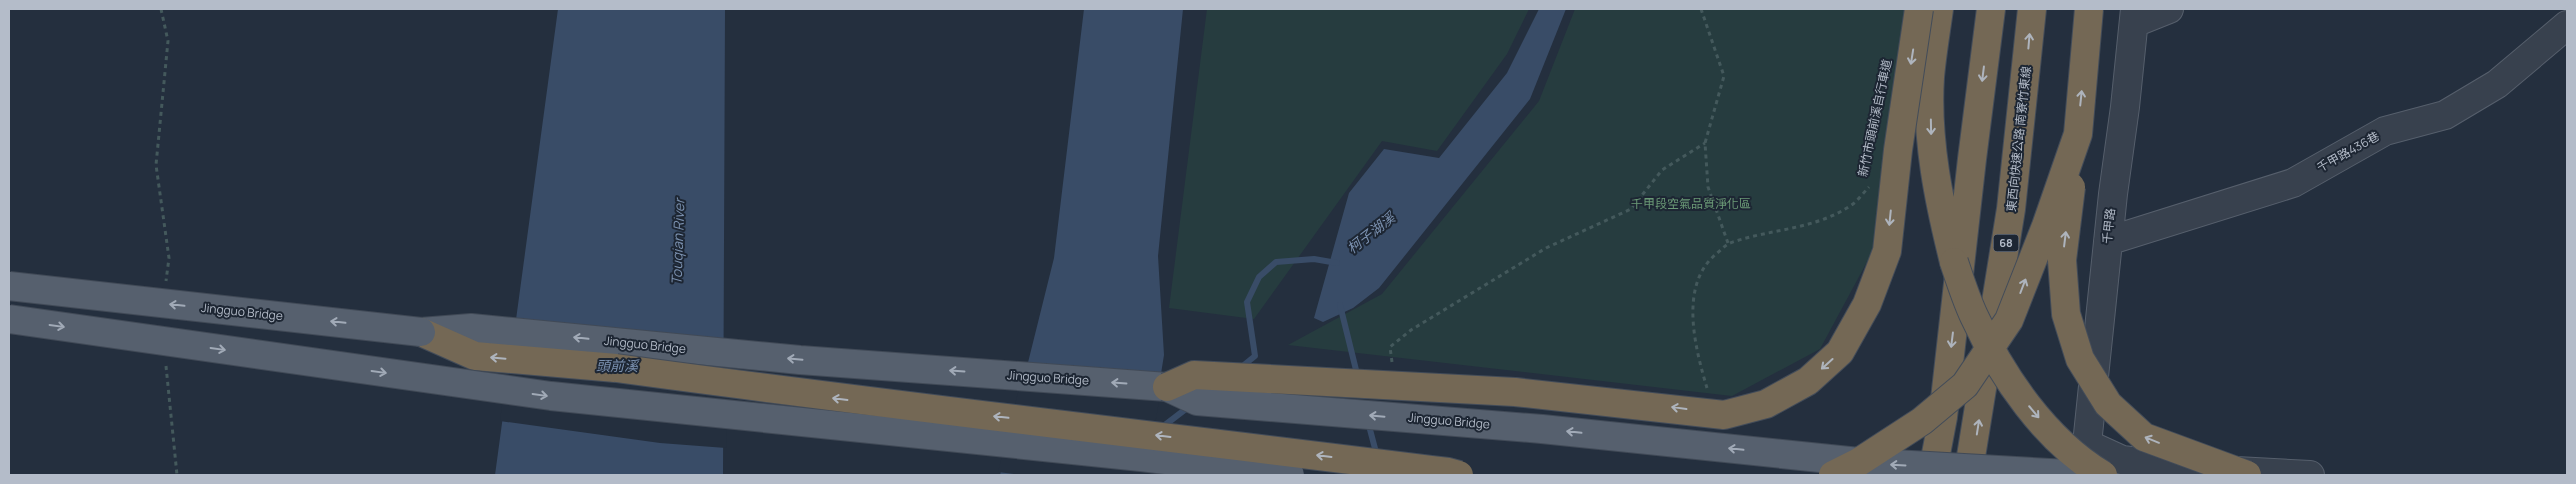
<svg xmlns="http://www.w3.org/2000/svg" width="2576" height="484" font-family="Manrope,'Noto Sans TC',sans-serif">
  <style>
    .green { fill: #263c3f }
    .water { fill: #394c67 }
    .pier { fill: #242f3e }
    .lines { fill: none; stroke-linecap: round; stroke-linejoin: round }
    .stream { stroke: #394c67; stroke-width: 6 }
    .minor-casing { stroke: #565f6c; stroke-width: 30 }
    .major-casing { stroke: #414a57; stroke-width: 30 }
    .highway-casing { stroke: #434c59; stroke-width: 30 }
    .path { stroke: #44595c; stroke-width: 3; stroke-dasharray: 4 4; stroke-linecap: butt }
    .minor { stroke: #38414e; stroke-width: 28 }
    .major { stroke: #56606e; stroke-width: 28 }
    .highway { stroke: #746855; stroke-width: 28 }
    .major-bridge-casing { stroke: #414a57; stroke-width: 30; stroke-linecap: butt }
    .highway-bridge-casing { stroke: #434c59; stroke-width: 30; stroke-linecap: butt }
    .major-bridge { stroke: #56606e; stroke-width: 28 }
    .highway-bridge { stroke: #746855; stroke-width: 28 }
    .oneway { stroke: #aeb4bd }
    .oneway2 { stroke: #a1aab7 }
    .labels { text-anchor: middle; stroke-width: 4; stroke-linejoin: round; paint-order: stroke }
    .shield { fill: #1d2633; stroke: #878f9c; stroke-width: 1 }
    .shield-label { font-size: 11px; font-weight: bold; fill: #b4bcc9 }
    .street-label { font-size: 12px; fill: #b4bcc9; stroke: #1d2633 }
    .park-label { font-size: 12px; fill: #6b9a76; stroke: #1d2633 }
    .water-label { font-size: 14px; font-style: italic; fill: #7c92b1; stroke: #1d2633 }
  </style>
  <rect width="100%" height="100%" fill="#242f3e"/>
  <path class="green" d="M1207,9H1529L1507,54L1437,151L1382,141L1254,319L1169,308Z
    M1575,9H1917L1882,234L1820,349L1732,396L1288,345L1382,294L1539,101Z"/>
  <path class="water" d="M558,9H725L723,475H495Z
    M1084,9H1183L1158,256L1164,355L1151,436L1129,475H1000L1054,258Z
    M1539,9H1566L1530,99L1379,288L1353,308L1323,322L1314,318L1349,193L1384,149L1439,158L1507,73Z"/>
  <path class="pier" d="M513,322L727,339L726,448L660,443L500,421Z
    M1025,365L1163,378L1153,436L1131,475H1023L998,472Z"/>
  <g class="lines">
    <path class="stream" d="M1340,305L1358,378
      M1239,369L1255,356L1247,302L1259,277L1276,262L1314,259L1337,263
      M1368,422L1377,456
      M1161,428L1191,405"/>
    <g class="minor-casing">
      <path id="minor" d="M2134,23L2169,9
        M2108,241L2293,183L2385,131L2445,115L2497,84L2567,25
        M2087,444L2122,460L2199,469L2310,475
        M2073,475L2087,444L2113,194L2125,107L2135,9"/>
    </g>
    <g class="major-casing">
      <path id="major" d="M421,332L471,328L800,360L1167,387"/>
    </g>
    <g class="highway-casing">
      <path id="highway" d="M1939,9C1936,31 1932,54 1930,77C1926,140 1939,202 1954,262
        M421,332L475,356L616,368
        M1932,475L1943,417L1972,159L1991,9
        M1968,475L2011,209L2032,9"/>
    </g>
    <path class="path" d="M161,9L168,41L156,165L169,258L166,281
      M1701,9L1724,76L1705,143L1708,187L1728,243
      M1392,362L1390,347L1411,330L1546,248L1631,209L1662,170L1705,143
      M166,366L177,475
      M1707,388C1695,348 1679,286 1715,255C1720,251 1725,245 1730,243C1769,229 1814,230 1850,206C1857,202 1863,193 1869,187"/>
    <use href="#minor" class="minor"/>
    <use href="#major" class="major"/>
    <use href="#highway" class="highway"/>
    <g class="major-bridge-casing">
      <path id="major-bridge" d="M9,286L421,332
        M9,319L551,396L1141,457L1290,475
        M1167,387L1197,401L1542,429L1859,462L2086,475"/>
    </g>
    <g class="highway-bridge-casing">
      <path id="highway-bridge" d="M2071,187L2062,260L2066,314L2080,359L2108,404L2144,437L2247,475
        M1954,262C1960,280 1966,299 1974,316C2002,377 2045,440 2103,475
        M616,368C893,406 1170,437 1448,472L1459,475
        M1167,387L1194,375L1515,392L1724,415L1766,404L1808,381L1840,352L1867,304L1887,251L1898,150L1919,9
        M1833,475L1859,462L1922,421L1965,385L2009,320L2046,226L2078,134L2089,9"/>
    </g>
    <use href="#major-bridge" class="major-bridge"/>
    <use href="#highway-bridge" class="highway-bridge"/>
  </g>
  <defs><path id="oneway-shaft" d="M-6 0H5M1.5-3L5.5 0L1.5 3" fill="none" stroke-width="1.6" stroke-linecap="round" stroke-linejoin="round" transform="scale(1.25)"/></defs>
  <g class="oneway">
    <use href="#oneway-shaft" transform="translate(2029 41) rotate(-85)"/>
    <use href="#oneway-shaft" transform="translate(1912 57) rotate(99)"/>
    <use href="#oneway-shaft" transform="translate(1983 74) rotate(97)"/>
    <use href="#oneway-shaft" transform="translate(2081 98) rotate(-84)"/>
    <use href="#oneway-shaft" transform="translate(1931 127) rotate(89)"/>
    <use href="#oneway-shaft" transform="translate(1890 218) rotate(96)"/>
    <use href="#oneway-shaft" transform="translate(2065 239) rotate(-83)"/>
    <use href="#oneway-shaft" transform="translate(2023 286) rotate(-69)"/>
    <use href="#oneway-shaft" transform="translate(1952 340) rotate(97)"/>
    <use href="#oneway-shaft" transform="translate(498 358) rotate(-175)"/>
    <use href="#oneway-shaft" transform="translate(1827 364) rotate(138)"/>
    <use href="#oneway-shaft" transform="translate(840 399) rotate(-173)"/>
    <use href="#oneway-shaft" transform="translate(1679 408) rotate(-172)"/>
    <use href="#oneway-shaft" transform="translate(2034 412) rotate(50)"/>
    <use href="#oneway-shaft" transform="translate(1001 417) rotate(-174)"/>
    <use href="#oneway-shaft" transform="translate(1978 427) rotate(-81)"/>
    <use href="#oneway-shaft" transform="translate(1163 436) rotate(-173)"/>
    <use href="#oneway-shaft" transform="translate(2152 440) rotate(-158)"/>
    <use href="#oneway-shaft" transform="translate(1324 456) rotate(-173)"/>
  </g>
  <g class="oneway2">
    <use href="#oneway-shaft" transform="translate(177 305) rotate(-174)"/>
    <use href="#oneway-shaft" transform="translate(338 322) rotate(-174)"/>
    <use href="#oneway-shaft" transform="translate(57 326) rotate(8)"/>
    <use href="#oneway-shaft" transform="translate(581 338) rotate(-174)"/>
    <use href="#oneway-shaft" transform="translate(218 349) rotate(8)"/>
    <use href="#oneway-shaft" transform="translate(795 359) rotate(-175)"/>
    <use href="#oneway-shaft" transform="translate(957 371) rotate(-176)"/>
    <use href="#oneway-shaft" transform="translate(379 372) rotate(8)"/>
    <use href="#oneway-shaft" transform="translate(1119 383) rotate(-176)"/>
    <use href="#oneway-shaft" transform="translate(540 395) rotate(8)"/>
    <use href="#oneway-shaft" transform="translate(1377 416) rotate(-175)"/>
    <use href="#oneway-shaft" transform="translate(1574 432) rotate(-174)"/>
    <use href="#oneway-shaft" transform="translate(1736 449) rotate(-174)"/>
    <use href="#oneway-shaft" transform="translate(1898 465) rotate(-177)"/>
  </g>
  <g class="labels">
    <rect class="shield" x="1993.5" y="234.5" width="25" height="17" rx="4"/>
    <g class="shield-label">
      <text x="2006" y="247">68</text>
    </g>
    <g class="street-label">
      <text transform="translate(1875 118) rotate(-78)" y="4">新竹市頭前溪自行車道</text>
      <text transform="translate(2019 139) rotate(-84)" y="4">東西向快速公路 南寮竹東線</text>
      <text transform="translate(2348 152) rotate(-29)" y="4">千甲路436巷</text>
      <text transform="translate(2109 226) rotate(-84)" y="4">千甲路</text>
      <text transform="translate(242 312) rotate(6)" y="4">Jingguo Bridge</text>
      <text transform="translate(645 345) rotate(6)" y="4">Jingguo Bridge</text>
      <text transform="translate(1048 378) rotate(4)" y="4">Jingguo Bridge</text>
      <text transform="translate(1449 421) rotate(5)" y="4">Jingguo Bridge</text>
    </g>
    <g class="park-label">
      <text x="1691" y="208">千甲段空氣品質淨化區</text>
    </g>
    <g class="water-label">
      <text transform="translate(1371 233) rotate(-38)" y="5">柯子湖溪</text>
      <text transform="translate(678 242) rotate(-88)" y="5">Touqian River</text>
      <text x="617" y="371">頭前溪</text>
    </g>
  </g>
  <rect width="2576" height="484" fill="none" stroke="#b4bcc9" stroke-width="20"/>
</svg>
